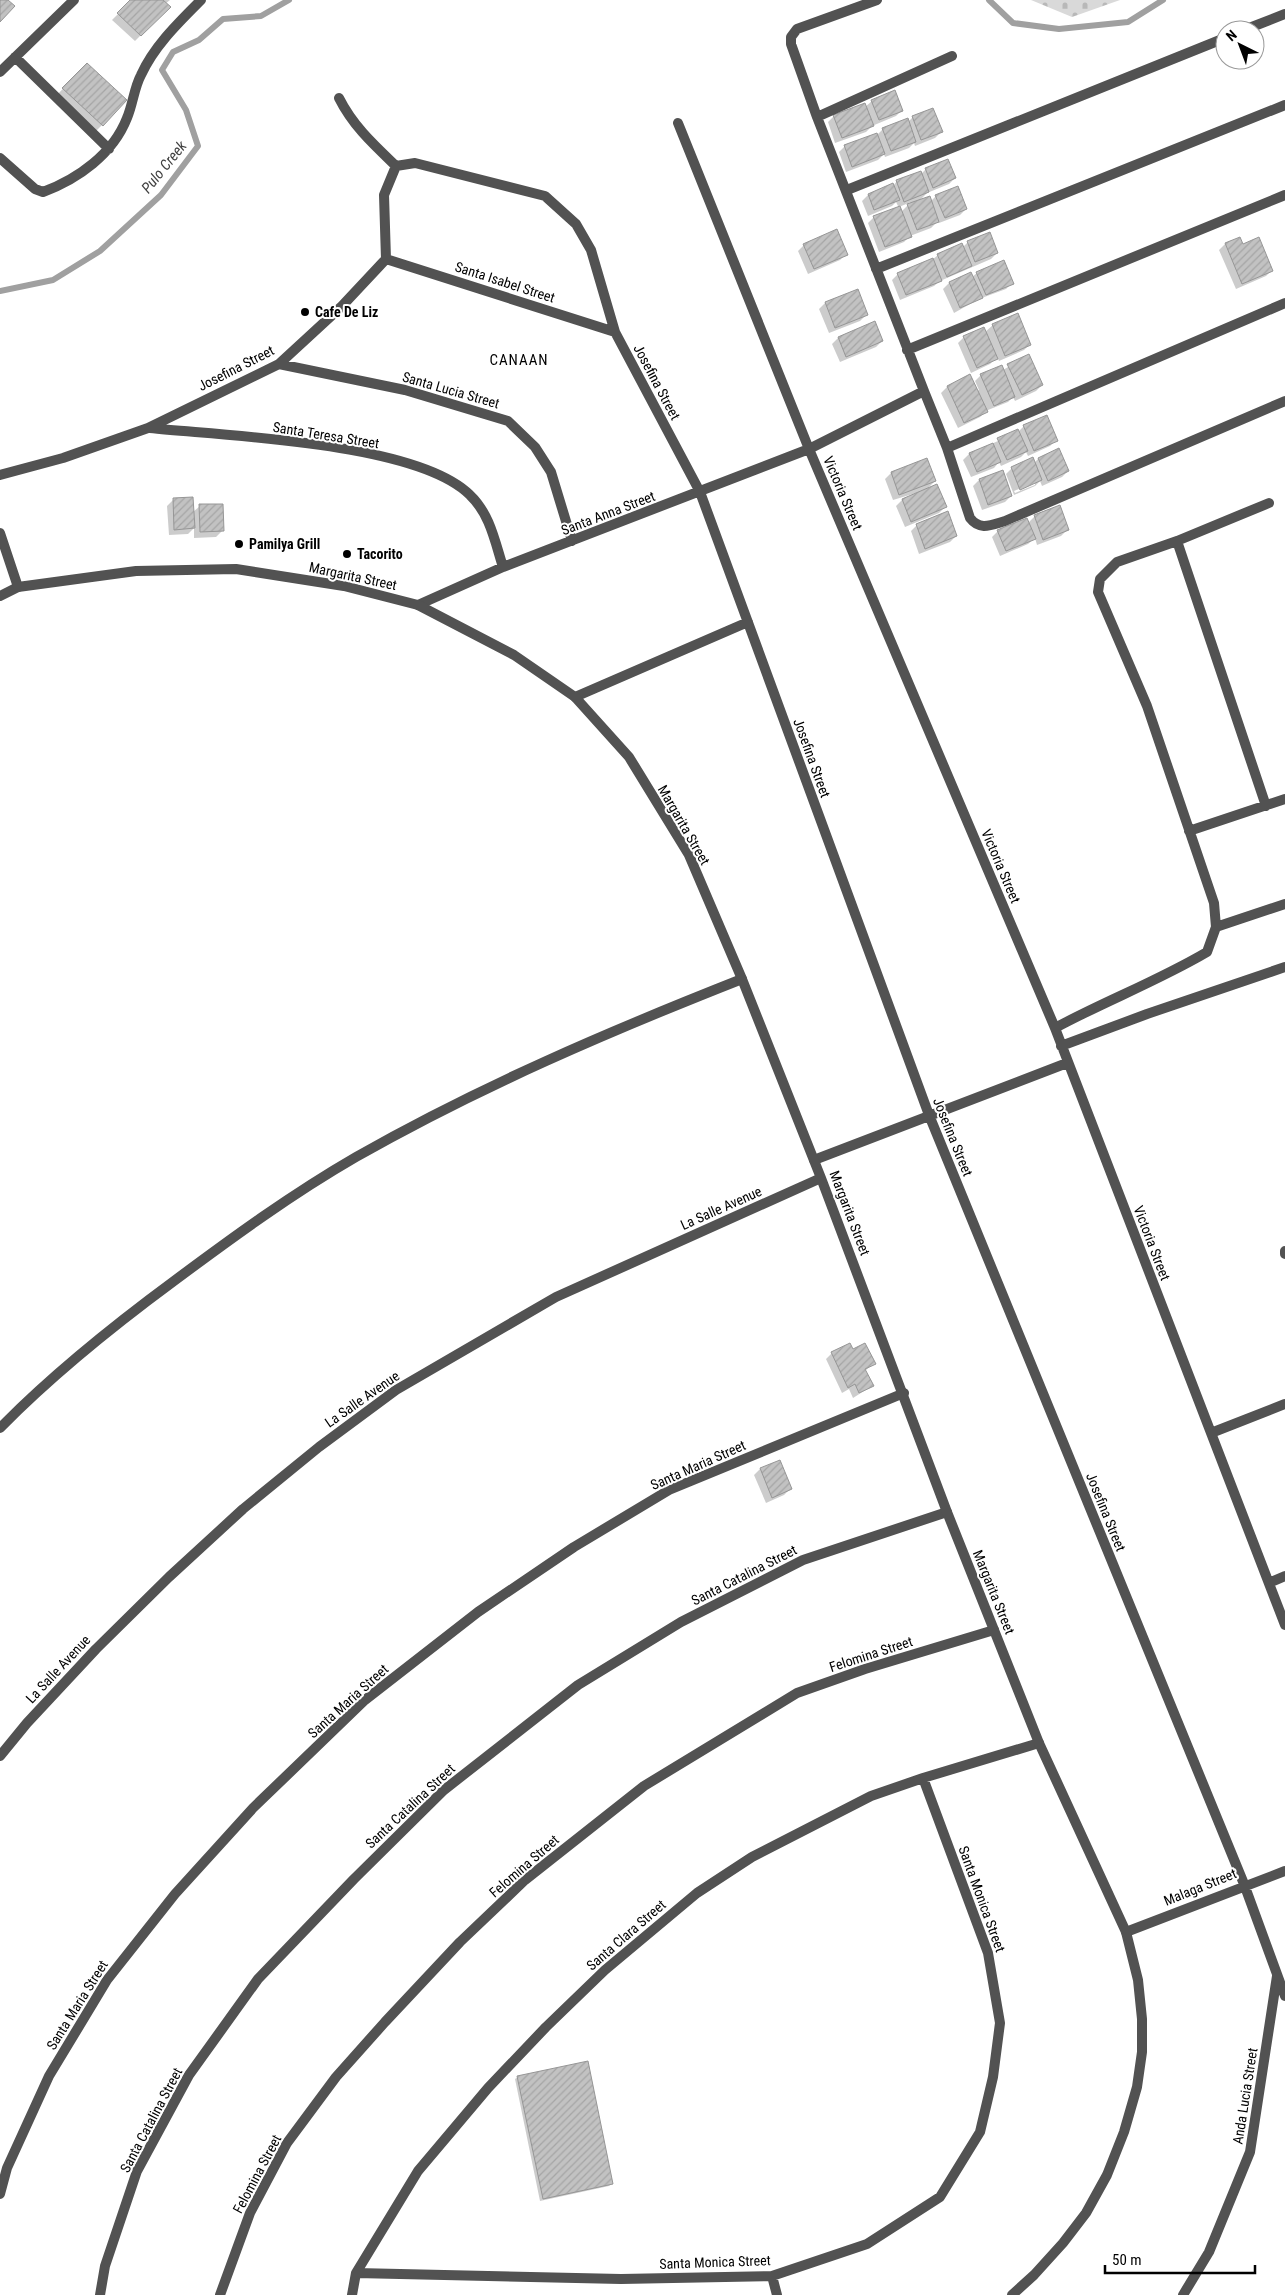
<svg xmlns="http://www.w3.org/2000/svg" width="1285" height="2295" font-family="'Roboto Condensed',sans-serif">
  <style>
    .cemetery { fill: url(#cemetery-stones) }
    .shadow { fill: #0003; fill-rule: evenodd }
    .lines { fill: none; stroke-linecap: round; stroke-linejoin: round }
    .stream { stroke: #a0a0a0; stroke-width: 6 }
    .building { fill: url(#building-hatch); stroke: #969696 }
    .minor { stroke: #525252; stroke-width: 10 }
    .tertiary { stroke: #525252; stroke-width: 10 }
    .poi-dot { fill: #000; stroke: #fff; stroke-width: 2 }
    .labels { text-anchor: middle; stroke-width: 4; stroke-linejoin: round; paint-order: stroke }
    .street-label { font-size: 14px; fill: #000; stroke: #fff }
    .poi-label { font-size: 14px; font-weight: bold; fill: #000; stroke: #fff; text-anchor: start }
    .water-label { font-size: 15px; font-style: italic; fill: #414141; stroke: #fff }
    .neighbourhood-label { font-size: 15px; letter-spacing: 1px; fill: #000; stroke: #fff }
  </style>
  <defs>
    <pattern id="cemetery-stones" width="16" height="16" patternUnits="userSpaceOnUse" patternTransform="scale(1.25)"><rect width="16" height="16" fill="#d9d9d9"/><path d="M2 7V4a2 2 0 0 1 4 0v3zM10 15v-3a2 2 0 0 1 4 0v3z" fill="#b8b8b8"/></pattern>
    <pattern id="building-hatch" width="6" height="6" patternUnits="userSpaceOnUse" patternTransform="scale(1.25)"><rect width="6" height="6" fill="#c2c2c2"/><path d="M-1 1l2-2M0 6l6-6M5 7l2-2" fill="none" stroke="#a5a5a5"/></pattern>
  </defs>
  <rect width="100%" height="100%" fill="#fff"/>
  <path class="cemetery" d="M1031,0H1120L1072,17Z"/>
  <path class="shadow" d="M132,0H170L165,4L169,7L135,41L112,20Z
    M87,64L102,125L93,134L54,98Z
    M872,101L902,110L896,116L872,126L866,132L835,143L828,122L834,116L865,107Z
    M913,117L941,132L935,138L915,146L914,143L909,148L885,157L884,154L878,160L846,172L839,152L845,146L877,135L883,129L908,122Z
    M926,169L955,178L949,184L927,193L918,202H930L936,196L966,209L960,215L939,223L938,221L931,228L910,236L904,242L879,252L868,223L874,217L899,208L896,202L892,206L868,216L862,201L868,195L893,186L897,181L921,174ZM911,202L901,212L899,207Z
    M968,242L997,253L991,259L940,281L934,286L900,300L892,280L898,274L932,260L938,255L963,247Z
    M1225,244L1272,270L1266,276L1236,289L1219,250Z
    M804,245L846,254L840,260L808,274L798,251Z
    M977,273L1012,283L1006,289L979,299L954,313L943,289L949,283L971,274L972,277Z
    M825,303L866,315L860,321L829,333L819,309Z
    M993,325L1030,344L1024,350L999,361L997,357L990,364L971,373L958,343L964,337L985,332Z
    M838,338L882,341L876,347L840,362L832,344Z
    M1028,355L1042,385L1036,391L1015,401L1013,397L1008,402L988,410L980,417L958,428L941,393L947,387L977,391L979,390L975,381L981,375L1003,370Z
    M1024,426L1056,440L1050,446L1028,456L1026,452L1021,457L1001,466L999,462L994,468L971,477L963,460L969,454L1018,432Z
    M1038,459L1068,471L1062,477L1042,486L1040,481L1035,486L1014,495L1006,474L1012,468L1034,463ZM1035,482V485L1015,493L1014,491Z
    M927,460L935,481L926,490L893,500L885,479L891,473Z
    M1002,472L1011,496L1005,502L982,510L973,486L979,480Z
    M936,486L945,507L939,513L905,527L896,506L902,500Z
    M173,500L193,512L200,506L222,531L216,537L194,538V528L188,534L169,535L167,506Z
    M1035,516L1067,530L1061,536L1037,545L1035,538L1028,544L1000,556L992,537L998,531L1028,523Z
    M917,525L956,536L950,542L919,554L911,531Z
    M852,1351L874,1363L865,1371L872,1386L853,1398L849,1389L842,1393L826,1359L832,1353Z
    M779,1462L790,1489L784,1495L766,1503L754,1475L760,1469Z
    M518,2077L612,2183L609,2186L540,2201L515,2079Z"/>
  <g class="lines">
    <path class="stream" d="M989,0L1013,23L1059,29L1128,22L1163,0
      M0,291L53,280L100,251L161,195L198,146L186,110L162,70L173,52L199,40L223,19L261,16L289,0"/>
  </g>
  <path class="building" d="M0,0H8L15,6L0,22Z
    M130,0H163L171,7L141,36L117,13Z
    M87,63L127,100L103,126L62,88Z
    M895,90L903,111L879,120L871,100Z
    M865,103L874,126L842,138L833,115Z
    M933,108L943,132L921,140L912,116Z
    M908,118L916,142L891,151L882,128Z
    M877,133L885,154L852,167L844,145Z
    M948,159L956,178L933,188L925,168Z
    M921,171L929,192L904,202L896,180Z
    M893,183L900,200L874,210L868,194Z
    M958,186L967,209L945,218L935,195Z
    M930,196L939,222L917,230L907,204Z
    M900,206L912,237L885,247L873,216Z
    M837,229L848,255L814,269L803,244Z
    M990,232L998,253L975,262L967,241Z
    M1240,237L1243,244L1259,237L1273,271L1242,284L1225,243Z
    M962,243L972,266L947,277L937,254Z
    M933,258L942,281L906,295L897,273Z
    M1004,260L1014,284L986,295L976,272Z
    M971,272L983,298L960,308L949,282Z
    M858,289L868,315L835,328L825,302Z
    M1018,313L1031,345L1005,356L992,324Z
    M875,321L883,341L846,357L838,337Z
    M984,327L998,359L977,368L963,336Z
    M1029,354L1043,385L1022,395L1007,364Z
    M1002,365L1015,397L994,406L980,374Z
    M970,374L988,412L964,423L947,386Z
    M1047,415L1058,441L1034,451L1023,425Z
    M1018,429L1028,451L1007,460L997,438Z
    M993,443L1001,462L977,472L969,453Z
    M1059,448L1069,471L1048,481L1038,458Z
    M1033,457L1042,480L1020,490L1011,467Z
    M927,458L936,481L899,495L891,472Z
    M1003,470L1012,496L988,505L979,479Z
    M937,484L947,507L911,522L902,499Z
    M193,497L195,528L174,530L173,498Z
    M199,504H223L224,531L200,532Z
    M1060,505L1069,530L1043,540L1034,515Z
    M948,511L957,536L925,549L916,524Z
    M1027,518L1036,539L1006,551L997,530Z
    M850,1343L853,1349L865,1343L876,1364L865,1369L874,1386L859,1393L855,1384L848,1388L831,1352Z
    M780,1460L792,1489L772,1498L760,1468Z
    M588,2061L613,2184L543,2199L517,2076Z"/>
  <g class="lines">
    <path class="minor" d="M1244,30L1285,14
      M15,57L109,149
      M0,72L74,0
      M339,98C353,126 374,145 396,166
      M817,117L952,56
      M678,123L809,449L1055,1028L1285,1625
      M0,158L35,189L43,192C78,179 113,154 127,118C133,104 134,88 141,75C154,46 179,22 201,0
      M396,166L415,163L545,196L576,224L591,250L615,332L700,492L929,1115L1244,1884L1285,1996
      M847,190L1225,38
      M386,259L615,332
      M876,269L1285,105
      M907,350L1285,195
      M279,364L405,390L508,421L535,447L551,472L572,541
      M924,391L947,448L970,518C980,531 991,525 1005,521L1285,401
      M150,428C226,436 417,442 470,495C490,514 495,542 503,567
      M947,448L1285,303
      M0,475L63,458L148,428L279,364L342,306L386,259L384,195L396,166
      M1177,541L1266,806
      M0,596L18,587
      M418,605L503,567L809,449L924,391L817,117L791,44V37L797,29L877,0
      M575,697L748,622
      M1189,831L1285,799
      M1216,927L1285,904
      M1055,1028C1105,1001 1158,981 1207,952L1216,927L1214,903L1147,706L1098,592L1100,579L1117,562L1177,541L1269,503
      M1061,1046L1147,1014L1285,967
      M814,1160L1067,1063
      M1285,1251V1254
      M0,1428C53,1374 113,1326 174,1281C233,1237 292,1194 356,1157C479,1087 610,1031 742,979
      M1211,1433L1285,1404
      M1269,1583L1285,1576
      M1126,1932L1285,1871
      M0,2194L7,2168L49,2076L107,1980L175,1894L253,1808L365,1700L478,1612L574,1547L669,1490L904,1393
      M356,2273L621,2279L772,2276L867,2244L940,2197L980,2132L993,2077L1000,2023L988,1953L923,1778
      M772,2276L777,2295
      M100,2295L105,2266L137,2171L189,2075L258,1979L354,1879L444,1790L578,1685L681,1622L803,1560L947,1512
      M220,2295L250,2213L287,2143L336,2077L385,2022L460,1942L525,1880L644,1786L797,1693L865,1669L994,1630
      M352,2295L356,2273L418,2171L488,2088L546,2027L605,1970L697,1893L752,1857L871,1796L923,1778L1039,1743
      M1183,2295L1209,2252L1250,2152L1277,1976"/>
    <path class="tertiary" d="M0,533L18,587L136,571L236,569L344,586L418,605L514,655L575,697L629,757L689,855L742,979L821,1178L947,1512L1039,1743L1126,1932L1138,1980L1142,2019V2052L1137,2087L1124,2132L1107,2175L1086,2213L1063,2243L1034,2275L1012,2295
      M0,1756L27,1723L96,1649L169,1577L243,1509L319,1447L396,1390L556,1297L821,1178"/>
  </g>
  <g class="poi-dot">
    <circle cx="305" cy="312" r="5"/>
    <circle cx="239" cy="544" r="5"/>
    <circle cx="347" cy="554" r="5"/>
  </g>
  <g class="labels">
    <g class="street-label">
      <text transform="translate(505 282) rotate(18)" y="5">Santa Isabel Street</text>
      <text transform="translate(236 368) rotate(-27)" y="5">Josefina Street</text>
      <text transform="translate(657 382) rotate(62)" y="5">Josefina Street</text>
      <text transform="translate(451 390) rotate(16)" y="5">Santa Lucia Street</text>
      <text transform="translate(326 435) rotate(9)" y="5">Santa Teresa Street</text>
      <text transform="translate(843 493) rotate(67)" y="5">Victoria Street</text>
      <text transform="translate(608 513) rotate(-21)" y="5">Santa Anna Street</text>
      <text transform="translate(353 576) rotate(12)" y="5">Margarita Street</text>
      <text transform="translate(812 758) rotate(70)" y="5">Josefina Street</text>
      <text transform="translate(684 825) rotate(60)" y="5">Margarita Street</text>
      <text transform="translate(1001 866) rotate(67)" y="5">Victoria Street</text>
      <text transform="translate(953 1137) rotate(68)" y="5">Josefina Street</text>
      <text transform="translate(721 1208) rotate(-24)" y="5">La Salle Avenue</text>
      <text transform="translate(850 1213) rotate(69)" y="5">Margarita Street</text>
      <text transform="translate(1152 1243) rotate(69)" y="5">Victoria Street</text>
      <text transform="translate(362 1399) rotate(-35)" y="5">La Salle Avenue</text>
      <text transform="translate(698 1465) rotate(-24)" y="5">Santa Maria Street</text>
      <text transform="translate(1106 1512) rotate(68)" y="5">Josefina Street</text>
      <text transform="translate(744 1575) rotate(-27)" y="5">Santa Catalina Street</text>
      <text transform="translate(994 1592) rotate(68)" y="5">Margarita Street</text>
      <text transform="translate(871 1654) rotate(-18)" y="5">Felomina Street</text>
      <text transform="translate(58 1669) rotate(-47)" y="5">La Salle Avenue</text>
      <text transform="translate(348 1701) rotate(-42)" y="5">Santa Maria Street</text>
      <text transform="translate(410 1806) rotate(-43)" y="5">Santa Catalina Street</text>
      <text transform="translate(524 1866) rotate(-41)" y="5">Felomina Street</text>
      <text transform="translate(1200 1887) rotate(-22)" y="5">Malaga Street</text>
      <text transform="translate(982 1899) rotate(70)" y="5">Santa Monica Street</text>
      <text transform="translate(626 1935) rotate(-41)" y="5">Santa Clara Street</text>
      <text transform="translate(77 2005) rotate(-58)" y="5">Santa Maria Street</text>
      <text transform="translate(1245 2096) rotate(-81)" y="5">Anda Lucia Street</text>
      <text transform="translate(151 2120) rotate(-62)" y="5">Santa Catalina Street</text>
      <text transform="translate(257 2174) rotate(-62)" y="5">Felomina Street</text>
      <text transform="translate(715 2262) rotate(-2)" y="5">Santa Monica Street</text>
    </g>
    <g class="poi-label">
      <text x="315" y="317">Cafe De Liz</text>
      <text x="249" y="549">Pamilya Grill</text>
      <text x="357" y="559">Tacorito</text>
    </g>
    <g class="water-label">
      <text transform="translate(164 167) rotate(-51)" y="5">Pulo Creek</text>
    </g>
    <g class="neighbourhood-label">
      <text x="519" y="365">CANAAN</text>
    </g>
  </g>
  <g transform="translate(1240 45) rotate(318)"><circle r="24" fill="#ffffff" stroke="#999999"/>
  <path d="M0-4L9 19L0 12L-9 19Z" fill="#000000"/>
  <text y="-8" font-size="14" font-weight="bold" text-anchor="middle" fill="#000000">N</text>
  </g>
  <path d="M1105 2265v8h150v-8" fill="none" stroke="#000000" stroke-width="2.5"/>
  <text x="1112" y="2265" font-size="15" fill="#000000" stroke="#ffffff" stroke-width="4" paint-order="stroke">50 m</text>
</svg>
